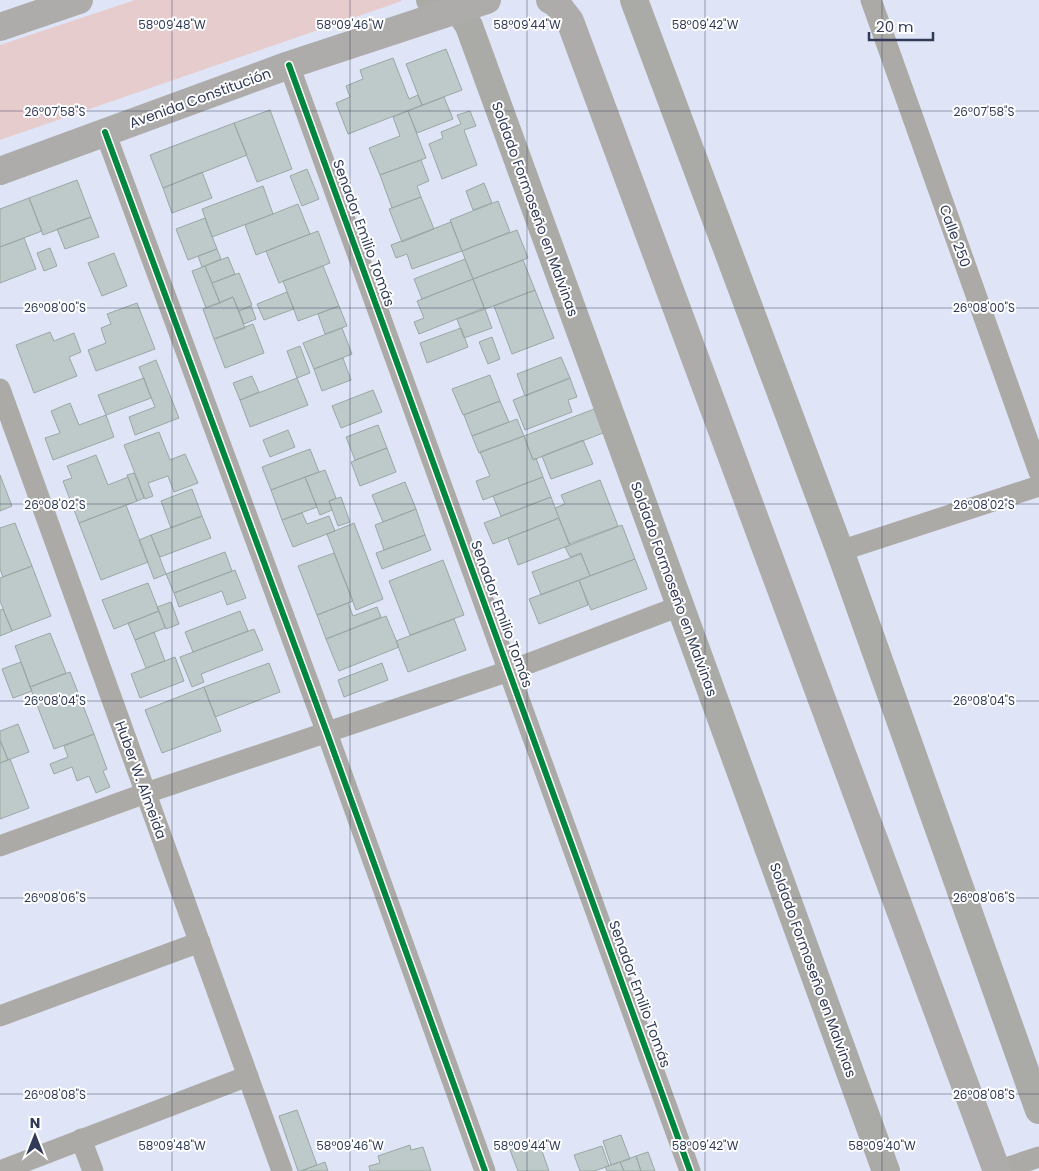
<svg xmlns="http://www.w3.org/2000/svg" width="1039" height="1171" font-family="Poppins,sans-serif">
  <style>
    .green { fill: #e7ccce }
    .building { fill: #becac9; stroke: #98a8a5 }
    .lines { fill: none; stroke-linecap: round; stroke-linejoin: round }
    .minor { stroke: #acaaa6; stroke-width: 21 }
    .secondary { stroke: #aaaaa7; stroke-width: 28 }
    .primary { stroke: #adacab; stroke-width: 28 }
    .cycleway-casing { stroke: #fff; stroke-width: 9 }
    .cycleway { stroke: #00873e; stroke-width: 6 }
    .ticks { fill: none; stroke: #313b58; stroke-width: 1; stroke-opacity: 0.45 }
    .labels { text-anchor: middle; stroke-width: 4; stroke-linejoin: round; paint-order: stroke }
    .street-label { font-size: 14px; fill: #313b58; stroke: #fff }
    .ticks-label { font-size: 12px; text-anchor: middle; fill: #313b58; stroke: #fff; stroke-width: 4; stroke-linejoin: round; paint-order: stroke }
  </style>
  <rect width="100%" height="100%" fill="#dfe5f6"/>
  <path class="green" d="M135,0H401L402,1L0,140V45Z"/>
  <path class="building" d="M446,49L462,90L422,105L406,64Z
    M393,58L409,99L418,95L422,105L348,134L336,103L350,97L346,86L363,79L360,70Z
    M444,97L453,119L417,133L408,111Z
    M270,110L292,169L257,182L234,123Z
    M408,111L426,158L380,175L369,148L400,136L393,117Z
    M470,111L476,126L464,130L477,165L442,179L429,144L443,138L441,132L461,124L457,115Z
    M234,123L247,155L163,188L150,155Z
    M421,160L429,181L417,186L421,197L392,208L380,175Z
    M307,169L319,199L302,206L290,176Z
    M202,172L212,198L172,213L163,188Z
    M77,180L91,217L43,235L29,198Z
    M484,183L492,203L473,210L466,191Z
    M263,186L273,214L212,237L202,209Z
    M421,197L434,229L402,242L389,209Z
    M29,198L42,231L0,247V209Z
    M498,201L510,232L462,251L450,220Z
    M298,204L310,234L256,255L245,225Z
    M91,217L99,237L65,249L57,229Z
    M205,218L217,249L188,260L176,229Z
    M451,222L462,251L412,269L407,254L396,258L391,245Z
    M517,230L528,258L473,279L462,251Z
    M318,231L330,263L279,283L266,251Z
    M24,238L36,269L0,283V247Z
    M50,248L57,266L44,271L37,253Z
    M217,249L221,259L202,267L198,256Z
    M114,253L127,286L102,296L88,263Z
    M228,257L235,274L212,283L205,266Z
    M465,259L473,279L422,299L414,279Z
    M523,260L535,290L485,309L473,279Z
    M205,266L220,303L206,308L192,271Z
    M323,266L339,306L298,321L283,281Z
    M239,273L252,305L239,311L233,297L220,303L212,283Z
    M473,279L484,308L419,334L414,322L424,318L417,301Z
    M535,290L554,338L512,354L494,306Z
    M287,292L294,309L264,320L257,304Z
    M233,297L245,328L214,339L203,309Z
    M137,303L155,349L96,371L88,350L106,343L101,328L111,324L107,314Z
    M251,306L256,319L244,324L239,311Z
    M339,306L347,326L325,334L318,314Z
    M485,309L492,328L464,338L457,319Z
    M253,324L264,353L225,368L214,339Z
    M342,328L352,354L314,369L303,343Z
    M461,328L468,347L427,363L420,343Z
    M50,332L54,341L74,333L81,352L69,357L77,376L34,393L16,345Z
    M492,337L500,359L488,364L479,342Z
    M300,346L310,373L297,378L287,351Z
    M561,357L570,378L525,396L517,374Z
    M343,358L351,380L322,391L314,369Z
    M156,360L179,418L135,435L129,417L155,407L139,367Z
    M490,375L500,401L463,415L452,389Z
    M252,376L259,392L240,400L233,383Z
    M144,378L151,398L106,415L98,395Z
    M297,378L308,405L250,427L240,400Z
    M570,378L577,397L568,400L572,412L525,430L513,400Z
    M373,390L382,412L341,428L332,406Z
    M500,401L509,422L472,436L464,415Z
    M70,403L79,425L106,415L114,437L53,460L45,438L60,433L51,411Z
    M594,409L603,433L533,460L524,436Z
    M517,419L524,436L479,453L472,436Z
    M378,425L387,448L355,460L346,437Z
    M288,430L295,447L270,457L263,440Z
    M159,432L170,460L185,454L198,483L174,492L168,476L148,483L153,496L145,499L124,445Z
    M524,436L533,460L536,458L543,477L483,500L476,481L490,476L480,452Z
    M583,440L593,464L551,479L542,456Z
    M387,448L396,472L360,486L351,462Z
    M310,449L319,472L271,490L262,467Z
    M96,455L108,485L128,477L137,501L79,523L63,481L72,478L67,466Z
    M325,470L336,498L329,501L332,510L320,515L305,477Z
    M134,473L144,498L137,501L127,475Z
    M0,475L12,506L0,511Z
    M305,477L317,507L282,520L271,490Z
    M543,477L551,497L501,516L493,496Z
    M600,480L618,526L569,544L555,508L565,504L561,495Z
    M405,482L416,509L383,522L372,495Z
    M192,489L202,516L171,528L161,501Z
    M341,497L350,522L338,526L329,501Z
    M551,497L559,518L493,544L484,523Z
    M126,505L148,562L101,580L79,523Z
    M416,509L425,535L384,550L375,525Z
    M302,513L307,524L329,516L335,531L293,547L282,520Z
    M202,516L211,538L160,557L151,535Z
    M559,518L570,545L518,565L508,538Z
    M15,523L32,566L3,577L0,569V528Z
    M354,523L383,599L356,610L327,534Z
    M622,525L635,559L590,576L581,553L570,557L565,547Z
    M151,535L166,574L154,579L139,540Z
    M425,535L431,550L382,569L376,553Z
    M225,552L232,571L174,593L166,574Z
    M334,553L353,601L317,615L298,566Z
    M581,554L590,576L541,595L532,572Z
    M635,559L647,589L591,610L579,580Z
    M443,560L464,615L410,635L389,581Z
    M32,566L51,616L12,631L0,601V578Z
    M235,570L246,598L227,605L222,591L179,607L174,593Z
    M579,580L588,605L539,624L529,599Z
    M148,583L159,611L114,629L102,600Z
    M171,602L179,624L166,629L157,607Z
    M348,603L353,616L377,607L381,617L326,639L317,615Z
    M3,609L12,631L0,636V610Z
    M159,611L165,628L135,640L128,623Z
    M240,611L248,631L193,652L185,632Z
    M386,616L399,647L339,671L326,639Z
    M454,619L466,650L408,672L396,641Z
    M254,629L263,650L201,674L204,682L192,687L180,657Z
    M154,632L165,661L146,668L135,640Z
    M50,633L66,673L30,687L15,646Z
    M175,657L184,681L140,698L131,674Z
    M21,662L32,691L13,698L2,669Z
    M269,663L280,692L215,717L204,687Z
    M382,663L388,680L344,697L338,680Z
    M70,672L94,734L54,749L30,687Z
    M204,687L221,731L162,753L145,710Z
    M18,724L29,752L8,760L0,740V731Z
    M94,734L107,769L103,771L110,787L96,793L89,776L77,781L72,767L54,774L50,764L68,757L64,746Z
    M0,740L8,760L0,763Z
    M10,759L29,808L0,819V763Z
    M297,1110L317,1165L301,1171H298L279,1116Z
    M621,1135L630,1159L611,1165L603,1141Z
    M538,1140L549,1171H518L510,1150Z
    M410,1145L411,1150L423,1147L431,1171H370L369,1166L380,1163L378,1156Z
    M602,1146L609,1166L594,1171H580L574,1155Z
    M648,1152L655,1171H641L636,1156Z
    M636,1156L641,1171H624L620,1162Z
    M325,1162L328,1171H301Z
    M620,1162L624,1171H607L605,1167Z"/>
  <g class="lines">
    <path class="minor" d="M871,0L1039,472
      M289,65L690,1171
      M105,132L327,733L485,1171
      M0,389L282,1171
      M840,551L1039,486
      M0,846L146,793L509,671L680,606
      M0,1016L200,942
      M81,1139L93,1171
      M0,1171L248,1076
      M997,1171L1039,1157"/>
    <path class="secondary" d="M430,0L458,9L469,26L886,1171
      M634,0L840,551L1039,1110"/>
    <path class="primary" d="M550,0L556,3L570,21L997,1171
      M0,27L79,0
      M0,171L289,65L487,0"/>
    <g class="cycleway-casing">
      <path id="cycleway" d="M289,65L690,1171
        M105,132L327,733L485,1171"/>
    </g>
    <use href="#cycleway" class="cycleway"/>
  </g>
  <path class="ticks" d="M172,0V1171M350,0V1171M527,0V1171M705,0V1171M882,0V1171M0,111H1039M0,308H1039M0,504H1039M0,701H1039M0,898H1039M0,1094H1039"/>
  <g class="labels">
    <g class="street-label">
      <text transform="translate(200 98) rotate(-20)" y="5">Avenida Constitución</text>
      <text transform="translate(535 209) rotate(70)" y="5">Soldado Formoseño en Malvinas</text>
      <text transform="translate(364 233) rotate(70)" y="5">Senador Emilio Tomás</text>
      <text transform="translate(955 236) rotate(70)" y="5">Calle 250</text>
      <text transform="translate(674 589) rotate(70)" y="5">Soldado Formoseño en Malvinas</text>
      <text transform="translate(502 614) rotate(70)" y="5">Senador Emilio Tomás</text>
      <text transform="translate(141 780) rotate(70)" y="5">Huber W. Almeida</text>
      <text transform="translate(813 970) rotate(70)" y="5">Soldado Formoseño en Malvinas</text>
      <text transform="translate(640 994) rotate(70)" y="5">Senador Emilio Tomás</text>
    </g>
  </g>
  <g class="ticks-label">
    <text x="172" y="29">58°09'48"W</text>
    <text x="350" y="29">58°09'46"W</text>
    <text x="527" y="29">58°09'44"W</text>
    <text x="705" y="29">58°09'42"W</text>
    <text x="55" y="116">26°07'58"S</text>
    <text x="984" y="116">26°07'58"S</text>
    <text x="55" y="312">26°08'00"S</text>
    <text x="984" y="312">26°08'00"S</text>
    <text x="55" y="509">26°08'02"S</text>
    <text x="984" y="509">26°08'02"S</text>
    <text x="55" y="705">26°08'04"S</text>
    <text x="984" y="705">26°08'04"S</text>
    <text x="55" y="902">26°08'06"S</text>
    <text x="984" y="902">26°08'06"S</text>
    <text x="55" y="1099">26°08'08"S</text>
    <text x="984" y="1099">26°08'08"S</text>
    <text x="172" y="1150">58°09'48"W</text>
    <text x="350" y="1150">58°09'46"W</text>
    <text x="527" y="1150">58°09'44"W</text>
    <text x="705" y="1150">58°09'42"W</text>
    <text x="882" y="1150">58°09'40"W</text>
  </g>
  <g transform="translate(35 1136)" stroke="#ffffff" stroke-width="4" paint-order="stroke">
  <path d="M0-4L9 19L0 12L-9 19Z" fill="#313b58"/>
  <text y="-8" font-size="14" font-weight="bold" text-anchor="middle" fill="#313b58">N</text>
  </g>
  <path d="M869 32v8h64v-8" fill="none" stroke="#313b58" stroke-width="2.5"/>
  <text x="876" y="32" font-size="15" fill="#313b58" stroke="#ffffff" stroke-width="4" paint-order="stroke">20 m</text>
</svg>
